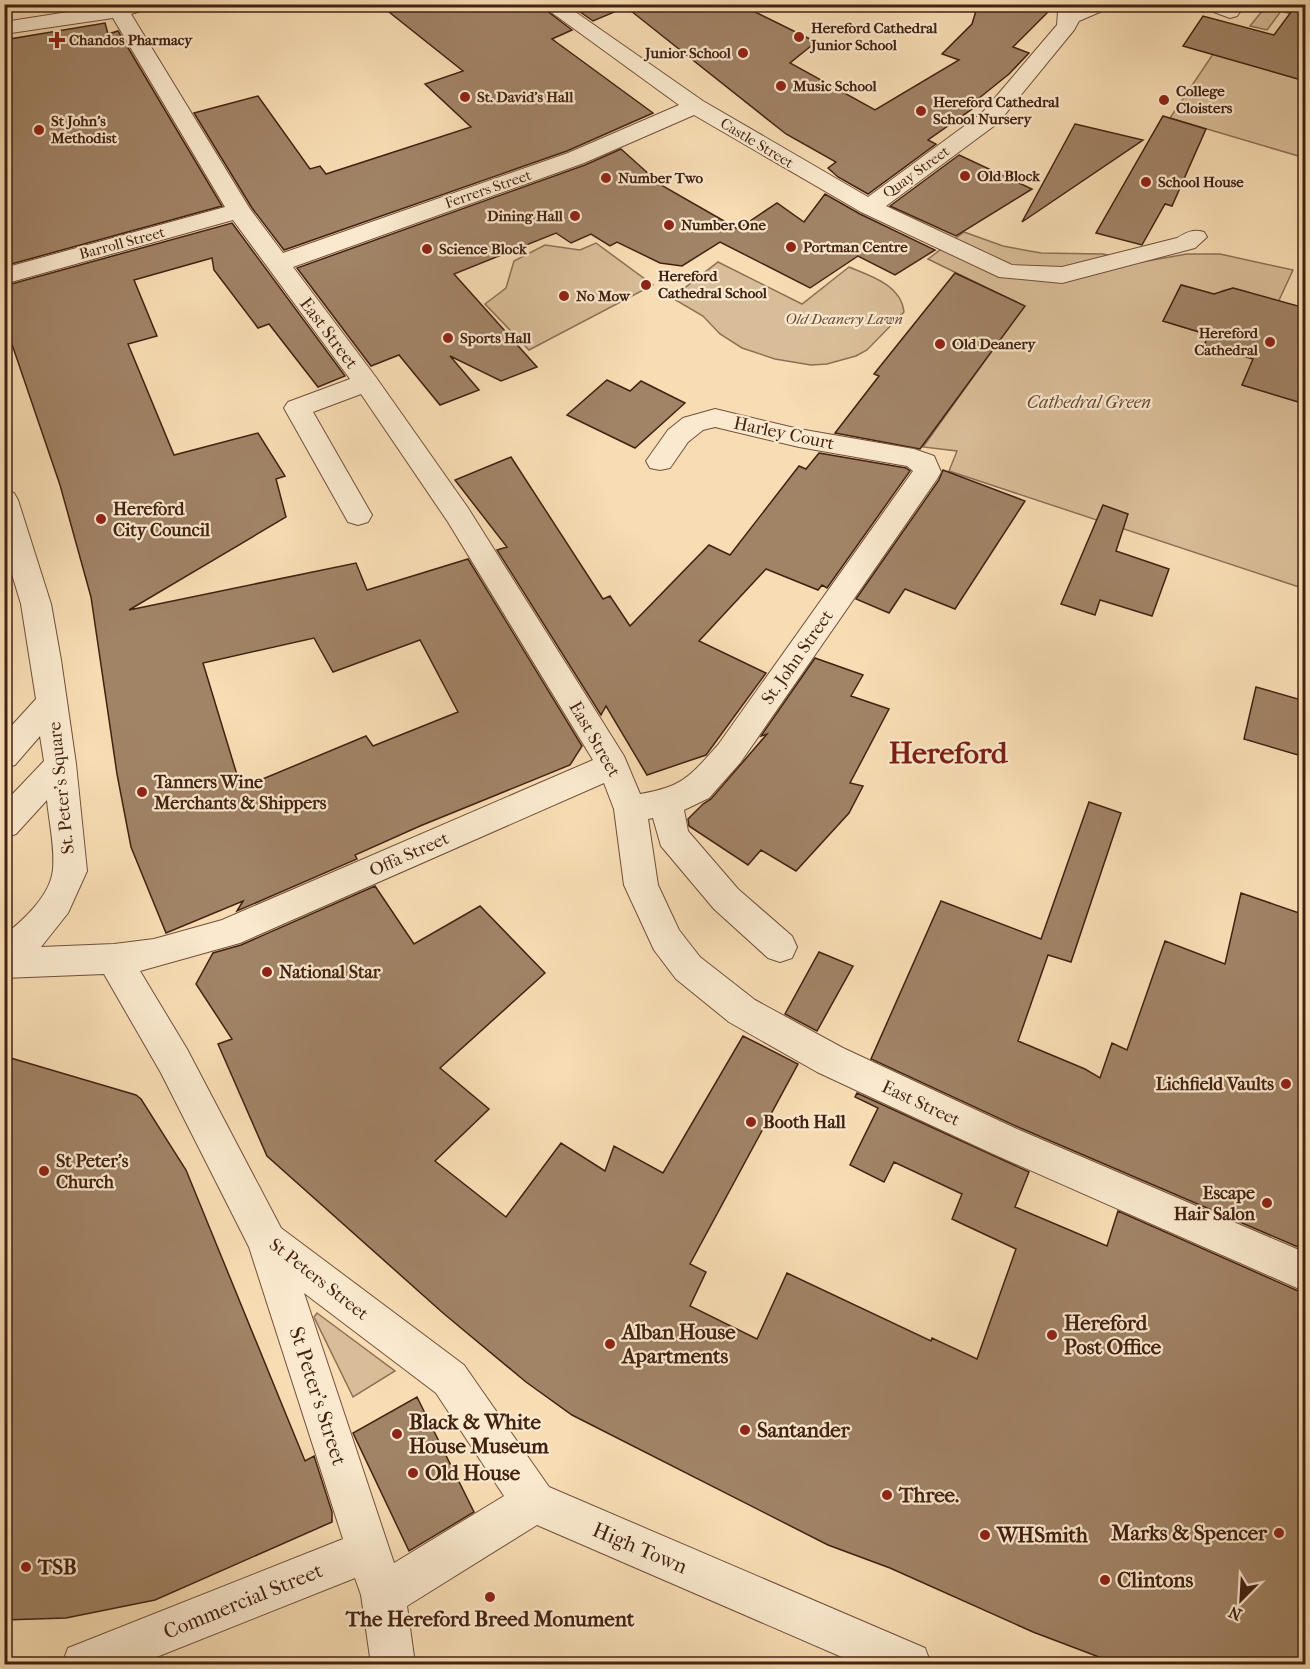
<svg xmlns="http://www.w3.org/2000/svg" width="1310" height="1669" font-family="'IM FELL French Canon',serif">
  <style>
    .green { fill: #d9bd98; stroke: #8e6f55; stroke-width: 1.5 }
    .building { fill: #a18366; stroke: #432112; stroke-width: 1.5; fill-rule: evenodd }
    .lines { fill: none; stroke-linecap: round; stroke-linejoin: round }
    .minor-casing { stroke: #70503a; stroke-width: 2 }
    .minor { fill: #fae9ce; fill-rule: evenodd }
    .poi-dot { fill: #8f2418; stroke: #fae9ce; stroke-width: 2 }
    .labels { text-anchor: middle; stroke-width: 4.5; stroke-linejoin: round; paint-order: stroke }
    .far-poi-label { font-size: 15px; font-weight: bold; fill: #432112; stroke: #fae9ce; text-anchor: start }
    .far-street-label { font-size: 15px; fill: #432112; stroke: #fae9ce }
    .far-park-label { font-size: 15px; font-style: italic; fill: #684834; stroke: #fae9ce }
    .street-label { font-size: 18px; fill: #432112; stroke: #fae9ce }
    .park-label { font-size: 18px; font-style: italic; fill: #684834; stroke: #fae9ce }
    .poi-label { font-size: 18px; font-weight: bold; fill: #432112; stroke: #fae9ce; text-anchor: start }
    .near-poi-label { font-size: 21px; font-weight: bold; fill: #432112; stroke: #fae9ce; text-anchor: start }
    .near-street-label { font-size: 21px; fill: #432112; stroke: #fae9ce }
    .town-label { font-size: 30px; font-weight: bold; fill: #7a1f14; stroke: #fae9ce }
  </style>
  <rect width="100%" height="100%" fill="#f8ddb4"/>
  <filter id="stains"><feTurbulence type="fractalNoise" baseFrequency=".00333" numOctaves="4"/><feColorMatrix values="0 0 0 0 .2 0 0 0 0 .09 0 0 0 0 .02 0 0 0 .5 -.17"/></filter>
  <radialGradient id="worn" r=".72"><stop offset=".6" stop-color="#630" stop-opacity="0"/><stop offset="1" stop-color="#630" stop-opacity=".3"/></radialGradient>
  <path class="green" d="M1267,5H1305V18L1281,11L1267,30L1250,26Z
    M1213,54L1305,81V158L1170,118Z
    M964,232L1003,246L1041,253L1103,254L1141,262L1187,254H1220L1293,270L1274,311L1254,300L1248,292L1233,288L1222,291L1220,296L1182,285L1163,321L1209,335L1205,345L1258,349L1242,385L1305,404V589L949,471L957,451L923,447L1024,306L928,259Z
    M596,243L653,285L529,350L485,304L506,288L514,261L545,245L580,250Z
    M718,262L802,304L849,267C871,276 901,285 904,312L867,350L856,356L827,364L811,365L775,359L742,348L720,334L703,316L672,298Z
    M317,1313L395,1371L353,1397L314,1317Z"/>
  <path class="building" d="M379,4H538L572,30L552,39L653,113L567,151L284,250L252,208L194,113L258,96L310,169L320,166L326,174L471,127L425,84L463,71Z
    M569,4H739L816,42L790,63L875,110L959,60L942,54L972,24L978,4H1049L1052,8L1013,47L1029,53L1009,74L968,107L972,109L928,140L936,144L868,194L838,177L828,168L836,162L786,134L626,7L593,21Z
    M1297,4H1305V81L1183,46L1203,16L1274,35Z
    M105,23L108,34L118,31L222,206L4,266V40Z
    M1163,116L1206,129L1172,206L1165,204L1142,245L1096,233Z
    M1075,124L1143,140L1022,222Z
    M621,149L661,185L738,229L777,203L804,222L825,194L860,214L935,250L895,275L858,256L810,288L720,242L682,266L660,263L617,242L610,246L591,234L571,243L556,233L454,274L537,367L501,381L450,356L479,390L440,405L399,355L371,366L297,268L585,165Z
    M959,155L1032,189L956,236L890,206Z
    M232,223L345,376L318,387L269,324L258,328L214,270L212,258L134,280L157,336L128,344L174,455L258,433L285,476L276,479L286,517L129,610L356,563L367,590L468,559L582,746L570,765L420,826L355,855L357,859L237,911L243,901L166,933L131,847L117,774L91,597L60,485L4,321V286ZM314,638L333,672L420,640L458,712L373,746L366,736L241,788L203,663Z
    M955,273L1025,306L920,449L835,433L879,376L874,374Z
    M1181,285L1214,294L1233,288L1305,308V404L1242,385L1253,359L1204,345L1209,335L1163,321Z
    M607,380L630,391L641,381L685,403L635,448L567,415Z
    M819,453L906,468L910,471L827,588L822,585L818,590L766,569L699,641L766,673L706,755L647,775L606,706L601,715L497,550L507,547L455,480L511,457L603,599L610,596L630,626L709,545L730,555L799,466L806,469Z
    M943,470L1025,501L955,609L905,589L889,613L856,599L939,480Z
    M1103,505L1128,514L1116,551L1169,569L1152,616L1100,600L1095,615L1061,604Z
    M815,658L863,675L851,696L889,709L850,783L863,786L849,813L796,871L761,850L748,865L689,826L688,819L703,804L711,799L767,734L761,736Z
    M1256,687L1305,701V757L1244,739Z
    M1089,802L1121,813L1071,962L1048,955L1018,1041L1085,1069L1100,1078L1112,1043L1127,1050L1165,941L1225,964L1241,893L1305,915V1250L1018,1127L871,1059L941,901L1041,939Z
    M375,886L414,944L480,906L545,973L440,1068L489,1109L435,1161L506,1217L561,1143L605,1171L614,1146L663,1173L743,1036L798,1064L690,1264L706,1272L690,1306L757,1339L787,1273L931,1341L932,1338L977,1359L1016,1249L952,1219L962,1194L894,1162L884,1182L850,1165L878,1108L855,1097L857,1093L1029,1172L1015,1207L1107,1246L1118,1211L1305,1294V1665H1120L1033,1632L890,1568L828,1545L572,1415L526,1382L443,1313L267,1156L218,1044L232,1039L196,984L213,953L241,945Z
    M819,952L853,966L817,1031L785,1014Z
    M4,1056L136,1095L141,1099L186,1170L305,1461L314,1456L332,1512V1522L155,1600L66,1618L4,1620Z
    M417,1397L474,1512L409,1551L353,1433Z"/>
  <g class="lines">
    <g class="minor-casing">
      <path id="minor" d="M119,4H153L150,8L131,14L250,209L283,253L568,153L679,105L540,4H564L703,101L868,197L982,113L1057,25L1058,12L1051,4L1077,7L1112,4L1109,8L1079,21L1074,30L998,123L886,206L1012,265L1062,267L1177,238C1187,232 1193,229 1204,232L1207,237L1195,248L1062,283L999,277L861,212L694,115L584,163L293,267L375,376L468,508L624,756L640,794C683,787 690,776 718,745L913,471L907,466L799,447L715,427L703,430L688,442L670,468L660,470L650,468L646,461L668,430L683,418L715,409L799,429L914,449L934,456L941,472L937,479L740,763L709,798L684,810L688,831L738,889L792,936L797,947L792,958L780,962L768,958L714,909L661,846L653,818L648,819L658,885L679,930L700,957L755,1000L843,1048L1017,1129L1306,1253V1292L991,1153L817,1072L729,1022L676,979L654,950L624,885L614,809L604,783L240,943L140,971L187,1049L281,1228L464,1365L549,1487L925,1648L931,1664H858L537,1525L407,1606L415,1664H371L361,1595L355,1578L139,1664H62L68,1648L343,1539L249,1247L161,1073L104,974L4,978V935C23,921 51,895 53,869C55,847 49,822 47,800L16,834L4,838V803L44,761L40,736L15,765L4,768V734L36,699L21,604L4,548V490L14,493L18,500L51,604L61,660L76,764L87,871L68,913L41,947L114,944L154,939L222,920L593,760L448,522L361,394L313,412L372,515L368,522L358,525L348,522L284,408L288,402L350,379L233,220L4,284V268L225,207L113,18L4,34V22ZM304,1293L436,1393L504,1496L394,1563Z
        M1200,4H1230L1240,12L1237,16L1230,18L1203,8Z"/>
    </g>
    <use href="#minor" class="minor"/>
  </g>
  <g class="poi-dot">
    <circle cx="799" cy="37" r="6"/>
    <path d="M54 31h6v6h6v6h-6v6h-6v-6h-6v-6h6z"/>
    <circle cx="743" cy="53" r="6"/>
    <circle cx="781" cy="86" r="6"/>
    <circle cx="465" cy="97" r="6"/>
    <circle cx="1164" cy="100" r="6"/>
    <circle cx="921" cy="111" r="6"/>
    <circle cx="39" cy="130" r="6"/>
    <circle cx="965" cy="176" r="6"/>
    <circle cx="606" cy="178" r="6"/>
    <circle cx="1146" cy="182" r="6"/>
    <circle cx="575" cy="216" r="6"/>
    <circle cx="669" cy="225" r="6"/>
    <circle cx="791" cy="247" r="6"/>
    <circle cx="427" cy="249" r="6"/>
    <circle cx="646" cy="285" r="6"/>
    <circle cx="564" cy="296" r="6"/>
    <circle cx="448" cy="338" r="6"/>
    <circle cx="1270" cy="342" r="6"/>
    <circle cx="940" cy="344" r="6"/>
    <circle cx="101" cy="519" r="6"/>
    <circle cx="142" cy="792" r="6"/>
    <circle cx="267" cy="972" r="6"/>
    <circle cx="1286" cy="1084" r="6"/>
    <circle cx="751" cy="1122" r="6"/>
    <circle cx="44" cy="1171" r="6"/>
    <circle cx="1267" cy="1203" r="6"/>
    <circle cx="1052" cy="1335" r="6"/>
    <circle cx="610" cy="1344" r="6"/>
    <circle cx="745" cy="1430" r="6"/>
    <circle cx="397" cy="1434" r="6"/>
    <circle cx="413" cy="1473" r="6"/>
    <circle cx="887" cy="1495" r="6"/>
    <circle cx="1279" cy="1533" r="6"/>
    <circle cx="985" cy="1535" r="6"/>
    <circle cx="26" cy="1567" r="6"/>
    <circle cx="1105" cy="1580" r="6"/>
    <circle cx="490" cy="1597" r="6"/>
  </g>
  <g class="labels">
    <g class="far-poi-label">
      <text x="811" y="33">Hereford Cathedral<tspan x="811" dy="17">Junior School</tspan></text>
      <text x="69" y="45">Chandos Pharmacy</text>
      <text x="731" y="58" text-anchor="end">Junior School</text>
      <text x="793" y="91">Music School</text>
      <text x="1176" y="96">College<tspan x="1176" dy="17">Cloisters</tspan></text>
      <text x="477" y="102">St. David's Hall</text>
      <text x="933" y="107">Hereford Cathedral<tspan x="933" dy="17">School Nursery</tspan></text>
      <text x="51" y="126">St John's<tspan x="51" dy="17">Methodist</tspan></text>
      <text x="977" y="181">Old Block</text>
      <text x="618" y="183">Number Two</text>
      <text x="1158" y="187">School House</text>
      <text x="563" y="221" text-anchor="end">Dining Hall</text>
      <text x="681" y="230">Number One</text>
      <text x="803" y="252">Portman Centre</text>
      <text x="439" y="254">Science Block</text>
      <text x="658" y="281">Hereford<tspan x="658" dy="17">Cathedral School</tspan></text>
      <text x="576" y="301">No Mow</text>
      <text x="1258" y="338" text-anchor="end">Hereford<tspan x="1258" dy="17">Cathedral</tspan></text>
      <text x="460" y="343">Sports Hall</text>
      <text x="952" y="349">Old Deanery</text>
    </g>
    <g class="far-street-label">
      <text transform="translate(757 143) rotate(31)" y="5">Castle Street</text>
      <text transform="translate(916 172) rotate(-36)" y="5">Quay Street</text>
      <text transform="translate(488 189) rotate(-19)" y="5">Ferrers Street</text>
      <text transform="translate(122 243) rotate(-15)" y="5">Barroll Street</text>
    </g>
    <g class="far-park-label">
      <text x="844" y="324">Old Deanery Lawn</text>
    </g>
    <g class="street-label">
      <text transform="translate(329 333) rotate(53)" y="6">East Street</text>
      <text transform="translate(784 433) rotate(12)" y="6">Harley Court</text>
      <text transform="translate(797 657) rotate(-55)" y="6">St. John Street</text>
      <text transform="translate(595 739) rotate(60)" y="6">East Street</text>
      <text transform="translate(61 788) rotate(-96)" y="6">St. Peter's Square</text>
      <text transform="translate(409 854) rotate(-24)" y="6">Offa Street</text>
      <text transform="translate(921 1103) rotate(25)" y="6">East Street</text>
      <text transform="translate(319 1279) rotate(38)" y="6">St Peters Street</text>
    </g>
    <g class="park-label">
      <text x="1089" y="408">Cathedral Green</text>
    </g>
    <g class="poi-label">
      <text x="113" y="515">Hereford<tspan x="113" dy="21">City Council</tspan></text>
      <text x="154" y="788">Tanners Wine<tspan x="154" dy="21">Merchants &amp; Shippers</tspan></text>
      <text x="279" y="978">National Star</text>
      <text x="1274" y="1090" text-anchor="end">Lichfield Vaults</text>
      <text x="763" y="1128">Booth Hall</text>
      <text x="56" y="1167">St Peter's<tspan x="56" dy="21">Church</tspan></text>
      <text x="1255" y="1199" text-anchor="end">Escape<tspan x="1255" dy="21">Hair Salon</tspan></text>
    </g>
    <g class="near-poi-label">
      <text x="1064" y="1330">Hereford<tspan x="1064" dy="24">Post Office</tspan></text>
      <text x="622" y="1339">Alban House<tspan x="622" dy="24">Apartments</tspan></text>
      <text x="409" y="1429">Black &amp; White<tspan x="409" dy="24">House Museum</tspan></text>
      <text x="757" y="1437">Santander</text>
      <text x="425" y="1480">Old House</text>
      <text x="899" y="1502">Three.</text>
      <text x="1267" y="1540" text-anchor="end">Marks &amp; Spencer</text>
      <text x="997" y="1542">WHSmith</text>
      <text x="38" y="1574">TSB</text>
      <text x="1117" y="1587">Clintons</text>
      <text x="490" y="1626" text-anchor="middle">The Hereford Breed Monument</text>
    </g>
    <g class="near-street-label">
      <text transform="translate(318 1396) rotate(72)" y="7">St Peter's Street</text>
      <text transform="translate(640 1548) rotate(23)" y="7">High Town</text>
      <text transform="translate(243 1601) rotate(-22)" y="7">Commercial Street</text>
    </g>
    <g class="town-label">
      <text x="948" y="763">Hereford</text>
    </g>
  </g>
  <rect width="1310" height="1669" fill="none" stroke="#f8ddb4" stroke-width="24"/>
  <rect x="6" y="6" width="1298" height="1657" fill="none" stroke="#432112" stroke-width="3"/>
  <rect x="12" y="12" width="1286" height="1645" fill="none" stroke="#432112" stroke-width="1.5"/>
  <g transform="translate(1241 1600) rotate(204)" stroke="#fae9ce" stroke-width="4.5" paint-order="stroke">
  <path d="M0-4.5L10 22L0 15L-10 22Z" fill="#432112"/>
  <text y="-9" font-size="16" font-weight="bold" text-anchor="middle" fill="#432112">N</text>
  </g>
  <rect width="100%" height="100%" filter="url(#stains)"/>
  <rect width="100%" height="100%" fill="url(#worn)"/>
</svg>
